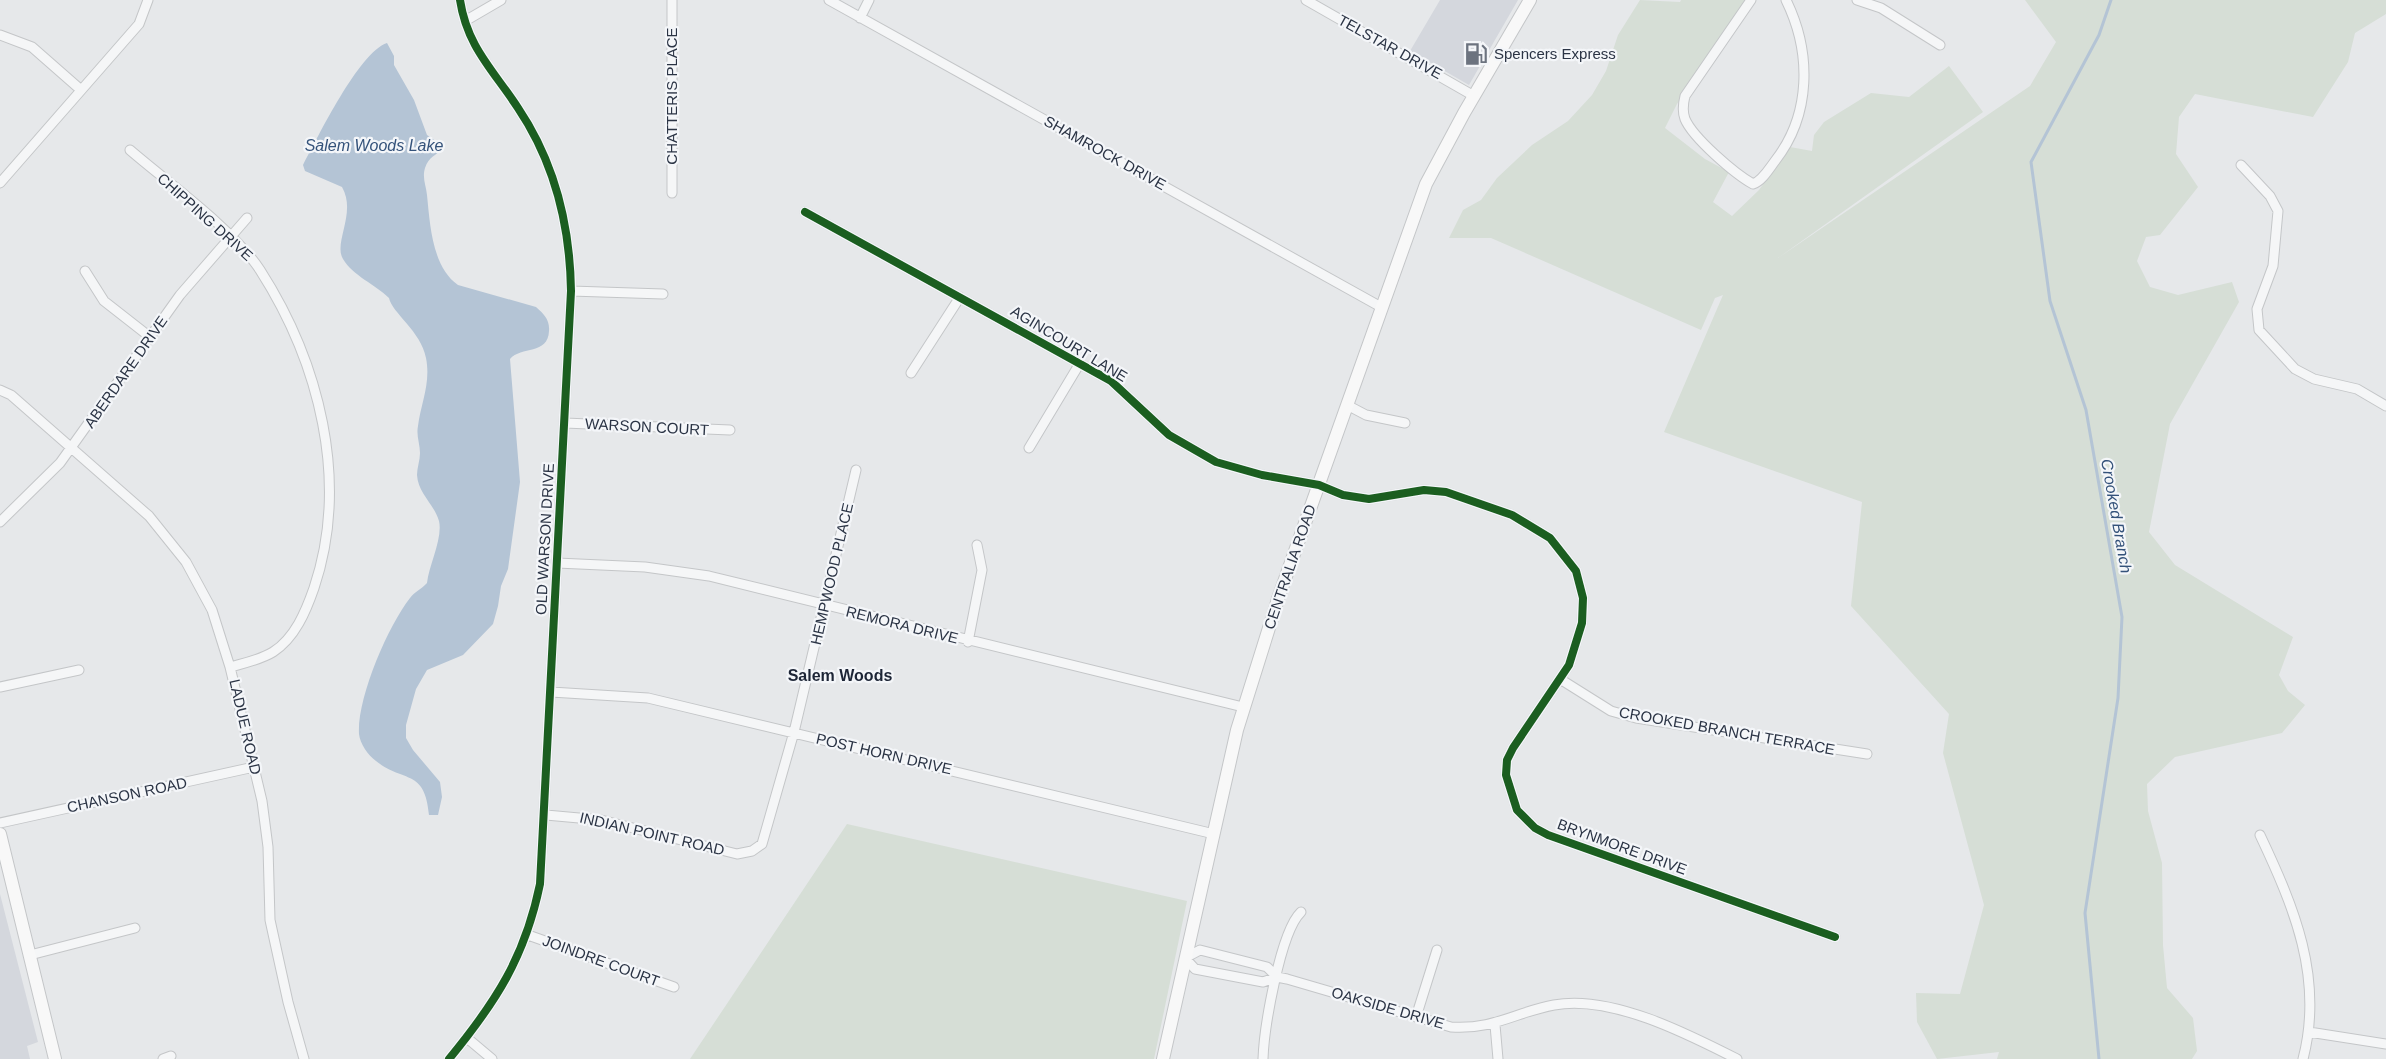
<svg xmlns="http://www.w3.org/2000/svg" width="2386" height="1059" font-family="Helvetica,sans-serif">
  <style>
    .built { fill: #d4d7dd }
    .green { fill: #d6ded6 }
    .water { fill: #b4c4d5 }
    .lines { fill: none; stroke-linecap: round; stroke-linejoin: round }
    .stream { stroke: #b4c4d5; stroke-width: 3 }
    .street-casing { stroke: #c4c6c8; stroke-width: 11 }
    .secondary-casing { stroke: #c4c6c8; stroke-width: 14 }
    .street { stroke: #f5f6f7; stroke-width: 9 }
    .secondary { stroke: #f8f8f8; stroke-width: 12 }
    .cycleway-casing { stroke: #f4f6f9; stroke-width: 11 }
    .cycleway { stroke: #1b5e20; stroke-width: 8 }
    .labels { text-anchor: middle; stroke-width: 4.5; stroke-linejoin: round; paint-order: stroke }
    .street-label { font-size: 15px; fill: #2b3445; stroke: #f4f6f9 }
    .poi-label { font-size: 15px; fill: #2b3445; stroke: #f4f6f9; text-anchor: start }
    .water-label { font-size: 16px; font-style: italic; fill: #34527a; stroke: #f4f6f9 }
    .neighbourhood-label { font-size: 16px; font-weight: bold; fill: #1d2536; stroke: #f4f6f9 }
  </style>
  <rect width="100%" height="100%" fill="#e6e8ea"/>
  <path class="built" d="M1440,0H1518L1469,85L1410,51Z
    M0,894L38,1042L27,1046L30,1059H0Z"/>
  <path class="green" d="M1640,0L1680,2L1681,0H1745L1677,104L1665,128L1705,159L1729,172L1713,202L1732,216L1759,190L1790,147L1812,151L1814,135L1824,122L1871,93L1909,97L1949,66L1983,112L1778,258L2030,86L2056,42L2025,0H2386V14L2355,33L2348,62L2313,117L2195,94L2179,117L2176,154L2198,187L2160,235L2146,237L2137,261L2150,287L2178,295L2232,282L2239,302L2170,424L2149,532L2175,565L2293,637L2279,675L2288,691L2305,705L2282,733L2175,757L2147,784L2148,811L2162,863L2163,945L2167,988L2193,1018L2197,1051L2192,1059H1997L1999,1052L1937,1059L1917,1022L1916,993L1960,994L1984,905L1943,753L1949,714L1851,606L1862,502L1664,432L1723,295L1715,298L1701,330L1491,238H1449L1463,210L1481,200L1497,178L1532,145L1568,121L1592,95L1606,71L1618,35Z
    M847,824L1187,901L1154,1059H690Z"/>
  <path class="water" d="M387,43L394,56V65L414,100L427,135L442,145L443,148C436,156 429,156 425,168C422,178 426,185 427,195C430,224 432,267 458,285L536,307C544,314 550,320 549,331C548,355 521,346 510,359L520,482L508,569L501,586L498,606L493,624L463,655L427,670L416,689L406,725V738L413,750L440,782L442,797L438,815H429C425,768 403,783 376,761C368,755 360,744 359,734C357,698 388,626 410,598C414,592 422,589 427,583C429,565 443,538 439,521C434,504 418,493 417,475C417,468 420,460 420,453C420,444 416,435 418,426C421,403 431,383 426,358C421,331 392,313 389,298C375,284 353,276 343,259C333,243 357,213 342,187L305,171L303,165C318,137 359,52 387,43Z"/>
  <g class="lines">
    <path class="stream" d="M2099,1059L2085,913L2118,698L2122,617L2086,410L2050,301L2031,162L2099,35L2111,0"/>
    <g class="street-casing">
      <path id="street" d="M829,0L1381,307
        M1306,0L1474,96
        M1751,0L1685,96C1683,104 1682,111 1685,119C1693,138 1735,174 1753,184C1762,181 1769,169 1775,161C1811,115 1812,53 1786,0
        M1857,0L1881,8L1940,45
        M860,18L869,0
        M465,21L501,0
        M0,35L32,47L81,90
        M130,150C167,182 234,230 260,270C319,362 350,481 314,588C306,611 295,638 273,652C260,660 244,663 230,667
        M2241,165L2270,196L2278,211L2273,266L2257,309L2259,330L2295,369L2314,379L2357,389L2386,406
        M0,183L139,24L148,0
        M672,193V0
        M805,212L1111,381L1169,435L1216,462L1262,475L1319,485L1343,495L1369,499L1424,490L1446,492L1512,515L1550,538L1576,571L1583,598L1582,623L1569,665L1513,748L1507,760L1506,775L1517,810L1535,828L1548,835L1835,937
        M85,271L104,301L150,337
        M571,291L663,294
        M911,373L960,297
        M0,390L11,395L149,516L186,562L212,610L230,667L262,801L268,847L270,920L288,1002L304,1059
        M1347,405L1366,415L1405,423
        M565,423L730,430
        M1029,448L1080,363
        M0,522L60,463L180,295L247,218
        M557,563L645,567L709,576L1243,707
        M968,642L982,570L977,545
        M1560,679L1611,711L1636,718L1867,754
        M0,687L79,670
        M551,692L648,698L1214,834
        M546,815L601,820L737,854L752,851L762,844L794,732L856,470
        M0,823L254,767
        M2260,835C2294,907 2324,978 2303,1059
        M528,935L674,987
        M30,955L135,928
        M1277,977L1267,967L1200,950L1185,958L1195,969L1263,982L1277,977L1287,979L1451,1027C1493,1030 1516,1012 1554,1005C1610,994 1688,1034 1737,1059
        M1416,1017L1437,950
        M1495,1025L1498,1059
        M2309,1032L2386,1044
        M467,1038L492,1059
        M163,1059L171,1056
        M449,1059C496,1002 525,957 540,884L571,291C570,225 555,163 518,108C494,71 467,47 460,0
        M1263,1059C1264,1029 1280,932 1301,912"/>
    </g>
    <g class="secondary-casing">
      <path id="secondary" d="M0,834L55,1059
        M1163,1059L1237,730L1279,596L1426,184L1464,113L1530,0"/>
    </g>
    <use href="#street" class="street"/>
    <use href="#secondary" class="secondary"/>
    <g class="cycleway-casing">
      <path id="cycleway" d="M805,212L1111,381L1169,435L1216,462L1262,475L1319,485L1343,495L1369,499L1424,490L1446,492L1512,515L1550,538L1576,571L1583,598L1582,623L1569,665L1513,748L1507,760L1506,775L1517,810L1535,828L1548,835L1835,937
        M449,1059C496,1002 525,957 540,884L571,291C570,225 555,163 518,108C494,71 467,47 460,0"/>
    </g>
    <use href="#cycleway" class="cycleway"/>
  </g>
  <defs>
    <g id="fuel-bare" transform="scale(1.8)"><path d="M-5.5-6h7V0h2V4h1.3V-2.5L3-4.5l.8-.8L6-3V5H2.5V1h-1V6h-7ZM-4.2-4.7v3.2H.2V-4.7Z" fill="#6c737f" stroke="#f4f6f9" stroke-width="2.5" paint-order="stroke"/></g>
  </defs>
  <g fill-rule="evenodd">
    <use href="#fuel-bare" x="1476" y="54"/>
  </g>
  <g class="labels">
    <g class="street-label">
      <text transform="translate(1390 47) rotate(29)" y="5">TELSTAR DRIVE</text>
      <text transform="translate(672 96) rotate(-90)" y="5">CHATTERIS PLACE</text>
      <text transform="translate(1105 153) rotate(29)" y="5">SHAMROCK DRIVE</text>
      <text transform="translate(205 217) rotate(42)" y="5">CHIPPING DRIVE</text>
      <text transform="translate(1069 344) rotate(31)" y="5">AGINCOURT LANE</text>
      <text transform="translate(126 372) rotate(-55)" y="5">ABERDARE DRIVE</text>
      <text transform="translate(647 427) rotate(3)" y="5">WARSON COURT</text>
      <text transform="translate(545 539) rotate(-87)" y="5">OLD WARSON DRIVE</text>
      <text transform="translate(1290 567) rotate(-71)" y="5">CENTRALIA ROAD</text>
      <text transform="translate(832 574) rotate(-77)" y="5">HEMPWOOD PLACE</text>
      <text transform="translate(902 625) rotate(14)" y="5">REMORA DRIVE</text>
      <text transform="translate(245 727) rotate(77)" y="5">LADUE ROAD</text>
      <text transform="translate(1727 731) rotate(10)" y="5">CROOKED BRANCH TERRACE</text>
      <text transform="translate(884 754) rotate(13)" y="5">POST HORN DRIVE</text>
      <text transform="translate(127 795) rotate(-12)" y="5">CHANSON ROAD</text>
      <text transform="translate(652 834) rotate(13)" y="5">INDIAN POINT ROAD</text>
      <text transform="translate(1622 847) rotate(20)" y="5">BRYNMORE DRIVE</text>
      <text transform="translate(601 961) rotate(20)" y="5">JOINDRE COURT</text>
      <text transform="translate(1388 1008) rotate(16)" y="5">OAKSIDE DRIVE</text>
    </g>
    <g class="poi-label">
      <text x="1494" y="59">Spencers Express</text>
    </g>
    <g class="water-label">
      <text x="374" y="151">Salem Woods Lake</text>
      <text transform="translate(2117 516) rotate(80)" y="6">Crooked Branch</text>
    </g>
    <g class="neighbourhood-label">
      <text x="840" y="681">Salem Woods</text>
    </g>
  </g>
</svg>
